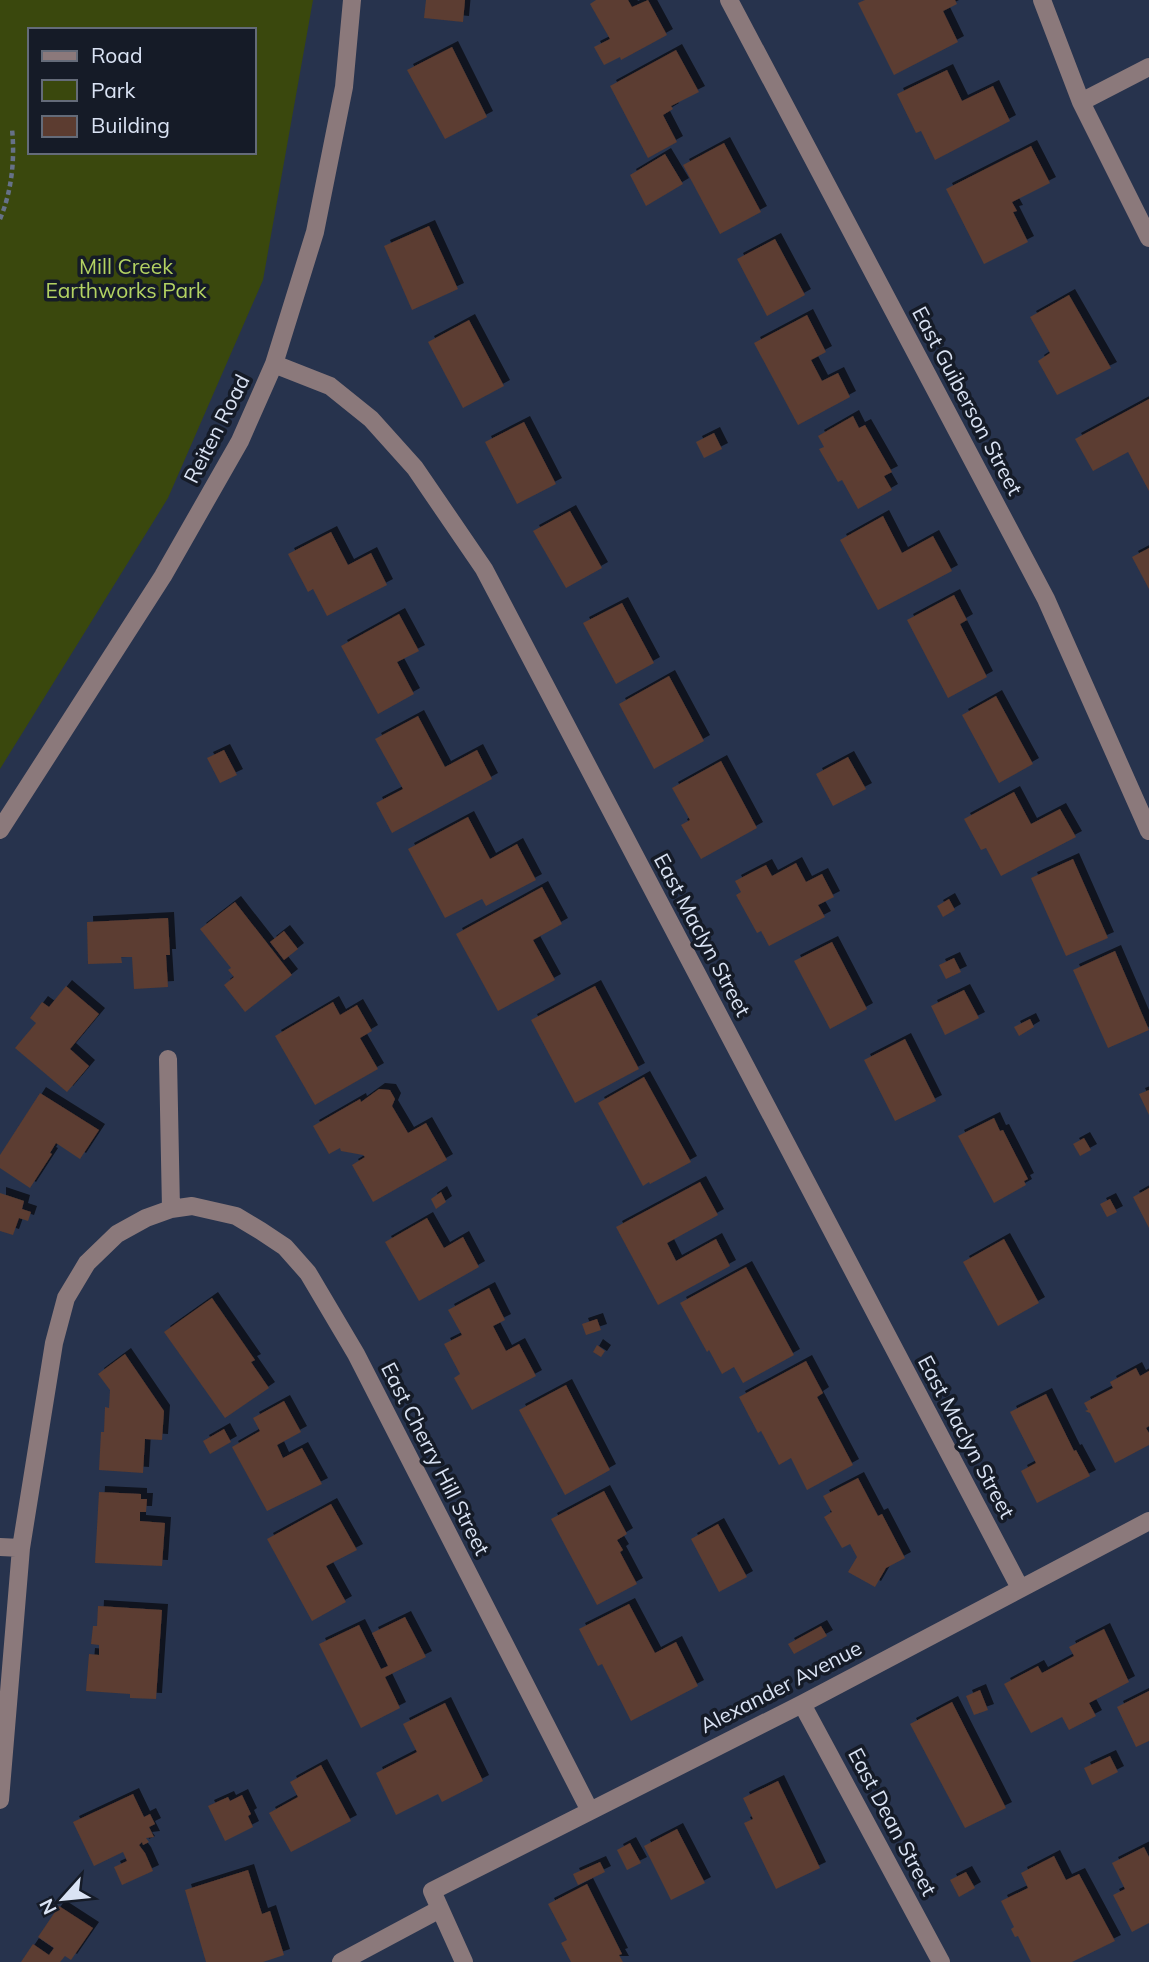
<svg xmlns="http://www.w3.org/2000/svg" width="1149" height="1962" font-family="Mulish,sans-serif">
  <style>
    .green { fill: #3a480d; fill-rule: evenodd }
    .building { fill: #5c3c30; filter: url(#shadow) }
    .lines { fill: none; stroke-linecap: round; stroke-linejoin: round }
    .path { stroke: #667188; stroke-width: 4.5; stroke-dasharray: 5 3.5; stroke-linecap: butt }
    .minor { stroke: #8b797b; stroke-width: 18 }
    .labels { text-anchor: middle; stroke-width: 7; stroke-linejoin: round; paint-order: stroke }
    .park-label { font-size: 21px; fill: #b3d262; stroke: #151b27 }
    .street-label { font-size: 21px; fill: #dae3f4; stroke: #151b27 }
  </style>
  <defs>
    <filter id="shadow"><feDropShadow dx="6" dy="-6" stdDeviation="0" flood-color="#0009"/></filter>
  </defs>
  <rect width="100%" height="100%" fill="#27334d"/>
  <path class="green" d="M0,0H313L263,280L168,498L0,769ZM30,30H254V152H30Z"/>
  <path class="building" d="M426,0H465L463,22L424,18Z
    M596,0H628L632,7L648,0L667,35L621,60L620,57L604,65L594,47L610,39L590,4Z
    M865,0H955L957,4L943,11L958,42L894,75L858,3Z
    M452,47L487,117L445,139L407,70Z
    M676,50L699,92L671,106L673,109L663,115L677,142L648,158L610,86Z
    M947,70L962,101L993,86L1010,121L935,160L921,131L916,133L897,94Z
    M724,143L761,212L720,234L683,165Z
    M1031,146L1050,183L1012,202L1017,211L1013,212L1028,242L984,264L946,189Z
    M665,154L683,184L646,206L630,175Z
    M429,226L458,289L412,310L384,246Z
    M775,239L805,295L767,316L737,259Z
    M1069,295L1111,368L1057,395L1038,361L1050,353L1030,317Z
    M807,315L826,352L811,360L822,381L838,373L850,397L798,425L754,343Z
    M469,320L504,386L463,408L428,342Z
    M1149,399V491L1128,452L1093,471L1075,439Z
    M853,416L859,428L865,425L892,472L884,476L892,490L858,509L842,480L838,482L819,449L824,447L818,436Z
    M524,422L556,484L517,504L485,442Z
    M714,433L722,449L704,458L696,442Z
    M570,511L602,568L566,588L533,531Z
    M883,516L902,553L933,536L952,571L878,610L840,540Z
    M331,532L348,565L371,553L387,585L327,616L313,589L308,592L288,554Z
    M1149,548V589L1132,557Z
    M954,595L967,620L960,624L987,677L948,698L907,620Z
    M622,603L654,663L616,684L583,623Z
    M399,614L419,651L397,662L414,694L378,714L341,646Z
    M669,676L704,741L654,769L619,704Z
    M996,696L1033,764L999,783L962,715Z
    M418,716L445,767L477,750L492,779L392,833L376,803L403,789L375,739Z
    M224,750L237,775L220,783L207,758Z
    M848,757L866,789L833,806L816,774Z
    M721,761L757,828L701,859L681,825L690,820L672,788Z
    M1014,792L1031,824L1060,809L1076,837L1001,876L986,848L981,850L964,819Z
    M468,817L490,859L517,844L536,880L486,906L482,899L445,918L408,849Z
    M1073,859L1108,938L1066,956L1031,878Z
    M796,863L806,882L822,874L834,897L818,905L825,917L769,946L761,931L757,933L736,895L741,892L735,881L766,865L772,876Z
    M542,887L562,924L533,940L555,980L498,1011L456,934Z
    M949,899L955,910L943,917L937,906Z
    M235,902L292,975L245,1012L224,985L234,977L228,970L231,968L200,929Z
    M168,918L170,955H166L168,987L134,989L132,957H121L122,963L88,964L87,922Z
    M284,931L298,949L284,960L270,942Z
    M832,942L867,1009L830,1029L794,961Z
    M1115,951L1149,1030L1108,1048L1073,970Z
    M954,958L961,972L946,979L939,965Z
    M66,986L99,1014L70,1049L89,1066L67,1092L15,1048L36,1023L30,1018L42,1002L49,1007Z
    M595,986L639,1069L575,1103L531,1020Z
    M964,990L979,1018L945,1035L931,1006Z
    M333,1002L340,1015L357,1005L372,1031L360,1038L378,1069L315,1105L275,1036Z
    M1030,1019L1034,1027L1019,1036L1014,1027Z
    M905,1039L936,1101L895,1121L864,1060Z
    M644,1077L691,1162L650,1184L649,1182L643,1186L598,1103Z
    M379,1089L390,1090L395,1099L392,1106L408,1133L426,1123L447,1160L373,1202L352,1165L365,1157L363,1155L341,1151L340,1148L329,1154L313,1126L360,1099L361,1102Z
    M1149,1090V1115L1139,1094Z
    M40,1093L99,1130L80,1159L56,1143L50,1153L52,1154L30,1188L0,1168V1155Z
    M994,1118L1000,1131L1003,1130L1028,1179L1024,1181L1026,1185L994,1203L958,1136Z
    M1084,1138L1091,1150L1080,1156L1073,1144Z
    M700,1182L718,1215L667,1243L676,1261L716,1239L730,1266L658,1305L616,1227Z
    M1149,1188V1228L1133,1197Z
    M441,1192L446,1202L436,1209L431,1199Z
    M0,1193L24,1201L22,1209L31,1212L28,1221L19,1218L13,1235L0,1231Z
    M1110,1199L1117,1212L1107,1217L1100,1204Z
    M427,1218L444,1248L463,1237L479,1267L419,1301L385,1242Z
    M1004,1239L1039,1303L998,1326L963,1262Z
    M746,1267L794,1355L743,1383L734,1367L722,1374L709,1350L707,1352L680,1303Z
    M489,1288L505,1320L493,1326L506,1351L519,1344L536,1376L472,1410L454,1378L460,1374L444,1344L462,1335L448,1310Z
    M212,1298L255,1360L251,1362L269,1388L225,1418L164,1332Z
    M597,1319L601,1330L586,1335L582,1324Z
    M597,1345L605,1351L601,1357L593,1352Z
    M125,1354L164,1411L162,1440L145,1439L143,1473L99,1470L101,1432H104L105,1407L109,1408L110,1390L98,1374Z
    M806,1361L823,1393L817,1397L853,1465L807,1490L791,1458L779,1465L761,1431L758,1433L739,1397Z
    M1136,1368L1140,1376L1149,1371V1426L1146,1428L1149,1433V1445L1115,1463L1090,1413L1085,1411L1088,1410L1084,1403L1113,1388L1110,1382Z
    M566,1385L610,1470L565,1495L519,1410Z
    M1046,1394L1074,1451L1076,1450L1090,1476L1037,1503L1021,1471L1036,1463L1010,1412Z
    M284,1401L301,1432L277,1445L283,1458L302,1448L322,1484L267,1511L232,1447L260,1431L253,1418Z
    M224,1429L231,1442L210,1454L203,1441Z
    M858,1478L878,1516L882,1514L905,1558L886,1568L875,1587L848,1572L857,1557L850,1544L842,1548L824,1517L832,1512L823,1496Z
    M604,1491L627,1534L617,1540L623,1550L620,1552L637,1584L597,1605L551,1519Z
    M99,1492L141,1494V1499H147L146,1512H140V1521L165,1523L162,1566L95,1563Z
    M331,1504L357,1550L326,1566L346,1602L312,1621L267,1539Z
    M718,1524L747,1577L719,1592L691,1539Z
    M629,1604L655,1653L676,1642L698,1686L631,1721L602,1664L598,1666L579,1629Z
    M98,1606L162,1610L156,1699L130,1698V1694L86,1691L89,1654L99,1655V1645L91,1644L93,1626H97Z
    M405,1617L426,1657L385,1677L400,1708L361,1728L319,1644L359,1625L381,1669L388,1666L372,1633Z
    M821,1626L827,1636L794,1654L788,1644Z
    M1104,1629L1129,1682L1089,1703L1096,1716L1069,1730L1062,1717L1031,1733L1004,1684L1038,1666L1042,1673L1074,1656L1069,1647Z
    M980,1690L988,1710L974,1715L966,1696Z
    M1149,1691V1741L1136,1747L1117,1707Z
    M952,1702L1006,1808L965,1828L910,1724Z
    M445,1703L483,1781L442,1802L438,1794L396,1815L376,1773L417,1752L403,1724Z
    M1110,1756L1118,1772L1092,1785L1084,1768Z
    M321,1765L351,1821L291,1852L269,1813L298,1797L290,1782Z
    M778,1781L820,1868L776,1889L744,1823L753,1819L743,1798Z
    M133,1794L144,1817L150,1814L155,1824L149,1827L154,1837L146,1838L149,1842L143,1845L142,1842L139,1845L145,1853L153,1871L122,1885L114,1867L127,1861L123,1852L94,1866L73,1822Z
    M242,1795L251,1814L248,1816L253,1827L225,1841L208,1806L228,1797L230,1801Z
    M677,1829L705,1883L671,1900L644,1846Z
    M630,1843L641,1863L627,1870L617,1850Z
    M1144,1847L1149,1857V1923L1132,1932L1113,1895L1125,1889L1112,1863Z
    M1054,1856L1066,1880L1079,1874L1115,1941L1072,1962H1031L1018,1936L1015,1937L1011,1929L1014,1927L1001,1901L1028,1888L1021,1873Z
    M600,1862L605,1872L578,1885L573,1874Z
    M248,1870L262,1914L270,1911L284,1955L263,1962H206L185,1890Z
    M966,1872L975,1888L959,1897L950,1880Z
    M587,1884L622,1954L619,1955L623,1962H571L561,1943L567,1940L548,1904Z
    M59,1906L93,1928L71,1960L65,1956L60,1962H21L33,1944L49,1955L54,1948L38,1937Z"/>
  <g class="lines">
    <path class="path" d="M0,219C12,191 15,158 12,129"/>
    <path class="minor" d="M729,0L1046,599L1149,831
      M1042,0L1081,102L1149,67
      M1081,102L1149,238
      M274,364L330,386L371,419L415,468L484,569L1020,1588
      M0,830L163,576L240,441L274,364L315,232L344,87L352,0
      M168,1059L171,1209
      M0,1547L21,1548
      M802,1704L941,1962
      M0,1800L21,1548L54,1343L66,1298L87,1263L117,1234L146,1218L171,1209L192,1206L236,1216L261,1231L285,1247L308,1273L356,1354L589,1809
      M341,1962L440,1909
      M464,1962L432,1891L802,1704L1149,1521"/>
  </g>
  <g class="labels">
    <g class="park-label">
      <text x="126" y="274">Mill Creek<tspan x="126" dy="24">Earthworks Park</tspan></text>
    </g>
    <g class="street-label">
      <text transform="translate(967 401) rotate(62)" y="7">East Guiberson Street</text>
      <text transform="translate(217 429) rotate(-63)" y="7">Reiten Road</text>
      <text transform="translate(702 935) rotate(62)" y="7">East Maclyn Street</text>
      <text transform="translate(966 1437) rotate(62)" y="7">East Maclyn Street</text>
      <text transform="translate(435 1459) rotate(63)" y="7">East Cherry Hill Street</text>
      <text transform="translate(781 1687) rotate(-27)" y="7">Alexander Avenue</text>
      <text transform="translate(892 1822) rotate(62)" y="7">East Dean Street</text>
    </g>
  </g>
  <rect x="28" y="28" width="228" height="126" fill="#151b27" stroke="#646b79" stroke-width="2"/>
  <rect x="42" y="51" width="35" height="10" fill="#8b797b" stroke="#646b79" stroke-width="2"/>
  <text x="91" y="63" font-size="21" fill="#dae3f4">Road</text>
  <rect x="42" y="80" width="35" height="21" fill="#3a480d" stroke="#646b79" stroke-width="2"/>
  <text x="91" y="98" font-size="21" fill="#dae3f4">Park</text>
  <rect x="42" y="116" width="35" height="21" fill="#5c3c30" stroke="#646b79" stroke-width="2"/>
  <text x="91" y="133" font-size="21" fill="#dae3f4">Building</text>
  <g transform="translate(63 1899) rotate(243)" stroke="#151b27" stroke-width="5" paint-order="stroke">
  <path d="M0-5L12 26L0 18L-12 26Z" fill="#dae3f4"/>
  <text y="-10" font-size="19" font-weight="bold" text-anchor="middle" fill="#dae3f4">N</text>
  </g>
</svg>
